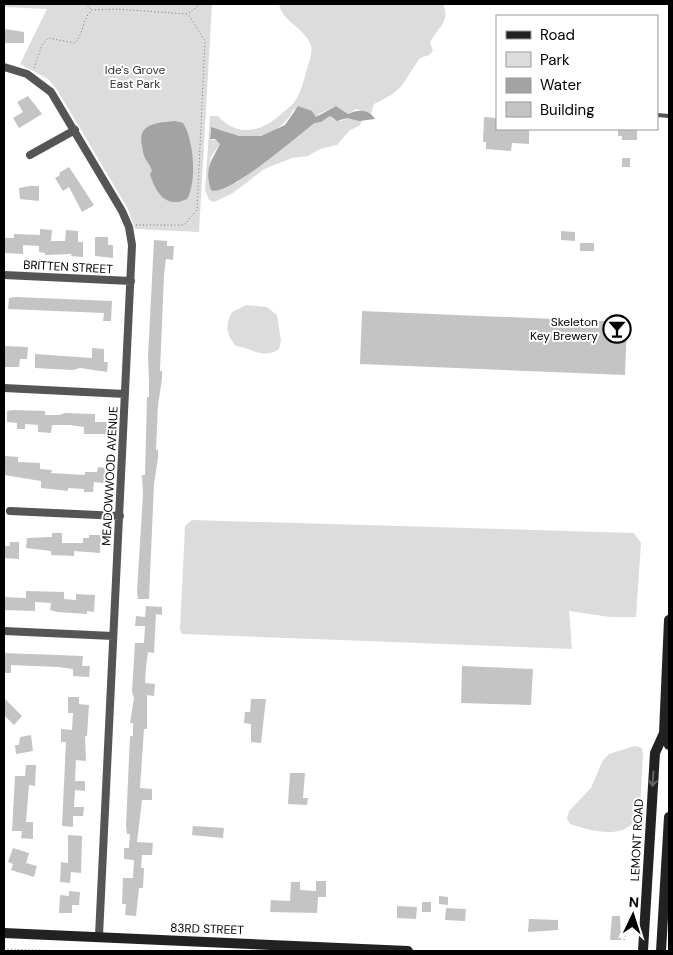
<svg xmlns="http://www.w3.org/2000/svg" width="673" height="955" font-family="'DM Sans',sans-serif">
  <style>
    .green { fill: #dcdcdc }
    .water { fill: #a3a3a3 }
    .building { fill: #c4c4c4 }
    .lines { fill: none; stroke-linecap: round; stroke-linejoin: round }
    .path { stroke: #777; stroke-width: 1; stroke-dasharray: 1 2.5; stroke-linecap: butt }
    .service { stroke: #555; stroke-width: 4 }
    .minor { stroke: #555; stroke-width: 8 }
    .secondary { stroke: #222; stroke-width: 10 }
    .oneway { stroke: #646464 }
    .labels { text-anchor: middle; stroke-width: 4; stroke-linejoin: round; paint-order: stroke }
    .park-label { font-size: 12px; fill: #333; stroke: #fff }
    .street-label { font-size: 12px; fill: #000; stroke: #fff }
    .poi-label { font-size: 12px; fill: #000; stroke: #fff; text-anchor: end }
  </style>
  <rect width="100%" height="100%" fill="#fff"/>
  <path class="green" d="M4,4H212L199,232L135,229L128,209L56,88L48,79L20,64L47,9L4,7Z
    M279,4H443C451,21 438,28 430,42L433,51L429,55L420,58C401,84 406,89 374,104L371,114L356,109L348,114L336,106L319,114L317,117L294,109C284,129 262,141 239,136C229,134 219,126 210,130V139L218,141L220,144L211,157L208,173L236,183L315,123L321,122L330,116L333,119L341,121L347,118L363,120L359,126L350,130L337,145L320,149L308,156L292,158L264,169L233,193L214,202L209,200L205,190L210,116H218C237,137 261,133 281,114C286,110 294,104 297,98C301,90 304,81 306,72C308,65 313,53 311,46C306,28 282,22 279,4Z
    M246,305L267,307L277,315L281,341L279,349C263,360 252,348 236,346C226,335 225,325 232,312Z
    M192,520L634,533L641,543L636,617H610L569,611L572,649L182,634L180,629L185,526Z
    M635,746L642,748L643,754L640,810C631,842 594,832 570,824L567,819L569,811L591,788L603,760L609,754Z"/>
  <path class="water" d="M298,106L312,111L316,117L336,106L348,114C358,109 369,109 375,119L359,121L347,118L337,121L330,116L321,122L315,123C299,134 226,199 211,190C204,168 211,162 220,144L215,139H210L211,127L239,136H261L285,125Z
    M175,121L183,123C194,140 197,182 187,199C166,209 156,193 150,174L152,171C150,165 148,163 145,158C143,155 143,150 142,146C137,123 157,123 175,121Z"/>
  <path class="building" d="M5,29L24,32V43H4Z
    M28,96L42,114L19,128L13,118L23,112L17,102Z
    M484,117L497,118V129H529V144L512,143L511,151L486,149V142H483Z
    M618,129L637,130V140H622V136H618Z
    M622,158H630V167H622Z
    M69,167L94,205L82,212L69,187L63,191L55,178L60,175L59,173Z
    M30,186H39V201L20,199L19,188Z
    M40,229L52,230L51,241H65L66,230L78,231V242H83V257L71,256L72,254L45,255V253L39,252V246L23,245V254L4,253V238H14V234L40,235Z
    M561,231L575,232V241L561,240Z
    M95,237H108V245H113V258L95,256Z
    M154,240L167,241V246H174L173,260L166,259L164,275L160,371H162V379L158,405L156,450H158V458L154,484L149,599H138L137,592L143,494L142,475H145L147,397H149V383L148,357Z
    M580,243H594V251H580Z
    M16,297L112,301L111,321H103L104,313L8,309L9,298Z
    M362,311L627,322L625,375L360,364Z
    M4,346L28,347L27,359H20L19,367H4Z
    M92,348L104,349V362H108L107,372L80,368L73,370L35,368V354L92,358Z
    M13,410L45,411V415H59L65,413L95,414V422H107L106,434H84V427L70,425H52L51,433L38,432V425L25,424V429H17V423L7,422V411Z
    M4,456L18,457V462L40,463V469L52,470L51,473L85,475V472H97L98,467L105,468L104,483L94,482L93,492H84V489L68,488V491L41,488V481L4,475Z
    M52,533H62V543H83V538H89V535H101L100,553L74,551V556L51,555V551L26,548L27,538L52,537Z
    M10,542H19V559L4,558V546H10Z
    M26,591L64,592V599L76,600V594L95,595L94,612L87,611V614L57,612L50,610L51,603L35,602V611L4,610V597L26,598Z
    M146,606L162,607V615L156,614L154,653L148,652L146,667L145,683L155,684L154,696L147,695V729H144L140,788L152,789V800H142L137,842L153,843L152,855H142L141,868H144L143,888H139L136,916L125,915L126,904H122L123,878H133L134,860L124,859V848H129L130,834H127L126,826L130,736H133V723H130L134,698L132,692L135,643H144L145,626H135L136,616L145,617Z
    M4,653L83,656L82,666H90L89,677L73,676V669L58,667L11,665V673H4Z
    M462,666L533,669L531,705L461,703Z
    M68,697H79V704L89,705L87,736H85L86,761L76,760L75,781H85V791L75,790L74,807H84L83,816H73V827L62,826L66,742H61V729L72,730L73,713H68Z
    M4,698L22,716L14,725L4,715Z
    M251,699H266L261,743L251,742V724L244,723L245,712H250Z
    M31,735L33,751L16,754L15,745H19L20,737Z
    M26,765H36L35,786L29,785L26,822H33V839L21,838L22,831H12L15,776H25Z
    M290,773H305L303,798H308L307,805L288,804Z
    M193,826L224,828L223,838L192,835Z
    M68,835L82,836L81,873L71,872L70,883L60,882L61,862L68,863Z
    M13,848L29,853L26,863L37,866L34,877L11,870L13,864L8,862Z
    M316,881H326V897H318L317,913L270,912L271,900L290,901L291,882H300V890L316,891Z
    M69,891L80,892L79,905H72V913H59L60,895L69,896Z
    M439,896L448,897V905L439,904Z
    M422,902H431V912H422Z
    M397,906L417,907L416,919L397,918Z
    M446,908L466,909L465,921L445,920Z
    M612,916H620L621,940H610Z
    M529,919L558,920V930L528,932Z"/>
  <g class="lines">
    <path class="path" d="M85,4L92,10
      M34,68L42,45L48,38L75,43C84,33 82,19 92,10L114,9L188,14L200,4
      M136,225H184L197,210L205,41L188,14
      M624,940L630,922
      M4,949L68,951"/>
    <path class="service" d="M657,115L669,116"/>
    <path class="minor" d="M4,67L27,74L51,92L122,211L129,227L132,245L99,936
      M30,155L75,130
      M4,275L131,281
      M4,388L125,394
      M10,511L120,516
      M4,631L113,636"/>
    <path class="secondary" d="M664,733L669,745
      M4,933L408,951
      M643,951L655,753L664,733L669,620
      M661,951L669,817"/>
  </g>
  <defs><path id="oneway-shaft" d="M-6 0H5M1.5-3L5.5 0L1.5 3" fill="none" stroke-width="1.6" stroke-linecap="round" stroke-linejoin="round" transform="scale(1.25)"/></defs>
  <use class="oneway" href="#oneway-shaft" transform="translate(653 779) rotate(94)"/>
  <defs>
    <g id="bar-ring" transform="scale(1.4375)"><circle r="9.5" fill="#fff" stroke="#000" stroke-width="1.5"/><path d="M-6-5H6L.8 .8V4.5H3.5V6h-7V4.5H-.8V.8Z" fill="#000"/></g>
  </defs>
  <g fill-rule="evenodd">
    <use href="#bar-ring" x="617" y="329"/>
  </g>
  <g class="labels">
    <g class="park-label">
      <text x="135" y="74">Ide's Grove<tspan x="135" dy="14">East Park</tspan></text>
    </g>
    <g class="street-label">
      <text transform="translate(68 267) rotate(3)" y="4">BRITTEN STREET</text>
      <text transform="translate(110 476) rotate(-87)" y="4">MEADOWWOOD AVENUE</text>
      <text transform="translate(637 840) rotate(-87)" y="4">LEMONT ROAD</text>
      <text transform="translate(207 929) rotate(2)" y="4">83RD STREET</text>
    </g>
    <g class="poi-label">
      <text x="598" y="326">Skeleton<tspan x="598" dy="14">Key Brewery</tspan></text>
    </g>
  </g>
  <rect width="673" height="955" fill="none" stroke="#000000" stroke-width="10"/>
  <rect x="496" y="15" width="162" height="115" fill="#ffffff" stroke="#999999"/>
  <rect x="506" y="31" width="25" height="8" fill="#222222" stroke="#999999"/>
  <text x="540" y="40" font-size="15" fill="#000000">Road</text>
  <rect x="506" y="52" width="25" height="15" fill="#dcdcdc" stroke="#999999"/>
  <text x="540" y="65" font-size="15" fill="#000000">Park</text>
  <rect x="506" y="78" width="25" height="15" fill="#a3a3a3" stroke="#999999"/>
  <text x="540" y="90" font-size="15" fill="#000000">Water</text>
  <rect x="506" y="102" width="25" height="15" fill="#c4c4c4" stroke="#999999"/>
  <text x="540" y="115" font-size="15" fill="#000000">Building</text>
  <g transform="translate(633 915) rotate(4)" stroke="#ffffff" stroke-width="4" paint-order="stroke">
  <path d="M0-4L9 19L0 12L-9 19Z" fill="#000000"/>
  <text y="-8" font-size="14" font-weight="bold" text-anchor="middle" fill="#000000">N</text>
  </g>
</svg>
